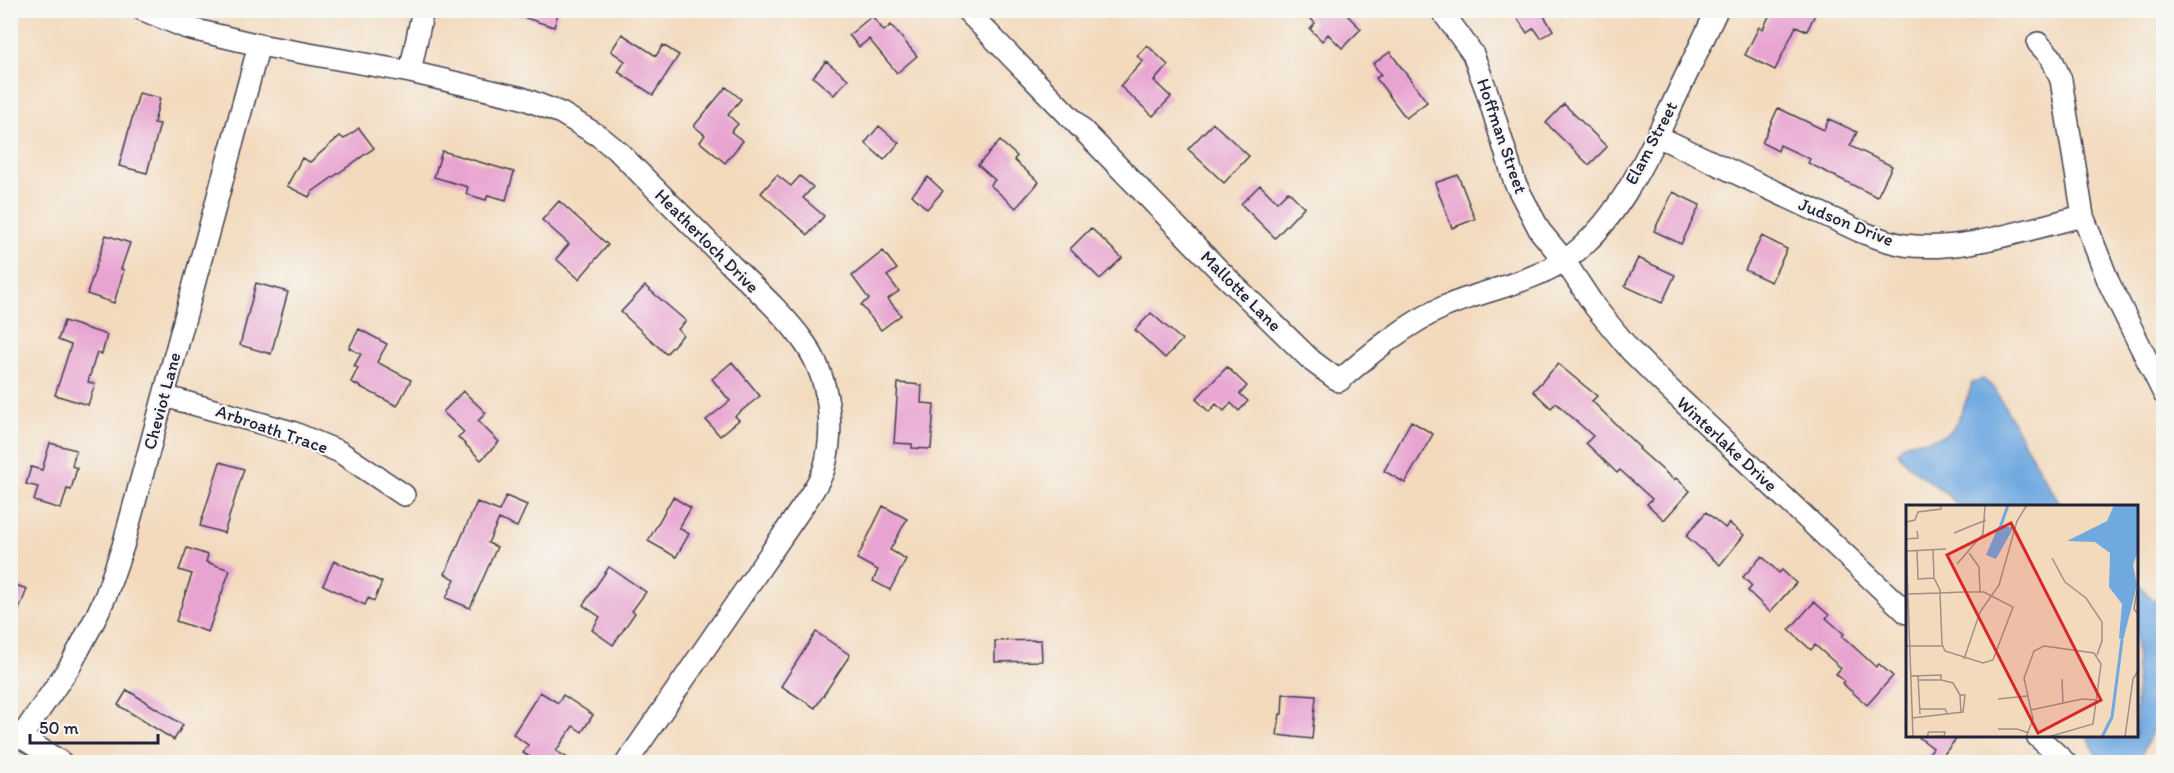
<svg xmlns="http://www.w3.org/2000/svg" width="2174" height="773" viewBox="0 0 2174 773" font-family="Itim,sans-serif">
<style>
.water{fill:#70a9e0;stroke:#49668e;stroke-width:1.5}
.building{fill:#e8a4d0}
.lines{fill:none;stroke-linecap:round;stroke-linejoin:round}
.minor-casing{stroke:#413e4e;stroke-width:24}
.minor{stroke:#fff;stroke-width:21}
.labels{text-anchor:middle;stroke-width:4.5;stroke-linejoin:round;paint-order:stroke}
.street-label{font-size:18px;fill:#22223b;stroke:#f6f6f2}
.inset-river{fill:none;stroke:#70a9e0;stroke-width:3}
.inset-road{fill:none;stroke:#9f9089;stroke-width:1.5}
.view{fill:#d62828;fill-opacity:0.15;stroke:#d62828;stroke-width:3}
.inset-edge{fill:none;stroke:#22223b;stroke-width:3}
</style>
<rect width="100%" height="100%" fill="#f6f6f2"/>
<filter id="ink" filterUnits="userSpaceOnUse"><feTurbulence type="fractalNoise" baseFrequency=".0167" numOctaves="2"/><feDisplacementMap in="SourceGraphic" scale="12" xChannelSelector="R" yChannelSelector="G"/><feConvolveMatrix kernelMatrix="1 2 1 2 8 2 1 2 1" color-interpolation-filters="sRGB"/></filter>
<filter id="wash" filterUnits="userSpaceOnUse"><feTurbulence type="fractalNoise" baseFrequency=".008" numOctaves="4" result="noise"/><feDisplacementMap in="SourceGraphic" scale="24" xChannelSelector="R" yChannelSelector="G"/><feGaussianBlur stdDeviation="1.35" result="paint"/><feColorMatrix in="noise" values="0 0 0 0 0 0 0 0 0 0 0 0 0 0 0 0 0 1.4 0 .05"/><feComposite in="paint" operator="in"/></filter>
<g filter="url(#wash)">
<rect width="100%" height="100%" fill="#f3dabd"/>
<!-- water -->
<path class="water" d="M1983,379L1995,389L2041,473L2062,506H1958C1942,484 1913,476 1898,452L1905,443C1919,441 1939,441 1950,431C1958,425 1969,394 1972,383Z
M2137,584L2163,609V708L2138,762H2101L2087,736H2136Z"/>
<g id="blocks">
<!-- building -->
<path class="building" d="M513,10H559L554,27L513,14Z
M1302,10H1342L1361,29L1342,48L1328,34L1322,41L1310,29L1315,23Z
M1512,10H1540L1553,30L1541,38L1534,28L1527,33Z
M1772,10H1817L1807,31L1796,26L1775,70L1745,55L1759,27L1763,29Z
M872,16L884,31L891,25L917,56L897,73L869,39L859,47L849,35Z
M622,34L656,56L663,45L679,55L653,95L618,72L625,61L611,51Z
M1147,45L1168,65L1154,81L1171,97L1153,116L1120,86L1143,61L1137,56Z
M1390,52L1427,102L1406,118L1376,78L1381,75L1373,64Z
M826,61L848,79L834,95L813,77Z
M726,87L741,99L728,115L738,124L731,132L743,141L725,163L700,142L705,135L694,126Z
M139,93L160,98L154,123L160,124L147,173L119,166Z
M1564,104L1607,147L1589,165L1546,123Z
M1778,108L1824,130L1829,119L1857,132L1850,146L1892,166L1877,197L1808,163L1810,159L1780,145L1778,151L1762,143Z
M1213,123L1249,156L1224,183L1188,149Z
M879,126L899,143L884,160L865,143Z
M359,128L374,148L312,192L309,197L287,186L302,158L310,162L340,136L344,139Z
M1000,141L1017,156L1014,160L1039,182L1016,208L990,185L995,180L978,165Z
M442,151L514,172L506,200L488,195L486,200L466,194L468,187L434,177Z
M777,175L791,186L800,176L813,187L803,198L824,216L808,235L761,193Z
M1458,175L1475,219L1452,228L1435,183Z
M928,177L943,191L927,209L912,195Z
M1260,185L1277,202L1288,191L1304,207L1275,238L1241,204Z
M1673,192L1700,205L1681,244L1654,231Z
M559,201L608,245L579,279L556,259L569,244L542,220Z
M1091,228L1122,258L1100,279L1070,249Z
M106,235L130,243L121,269L124,270L114,303L87,294Z
M1762,236L1787,249L1771,282L1745,270Z
M883,251L897,269L887,276L899,291L888,299L901,315L881,330L861,305L869,299L852,276Z
M1638,258L1675,275L1662,303L1625,286Z
M256,283L288,292L271,354L240,345Z
M645,286L686,321L678,329L683,335L666,354L621,312Z
M1151,313L1182,340L1165,358L1135,330Z
M64,321L107,335L102,354L97,352L88,382L95,384L88,405L55,395L71,345L58,340Z
M359,329L387,344L377,362L411,380L397,406L351,382L358,368L354,366L361,354L349,348Z
M732,362L760,396L735,416L739,420L720,436L706,420L730,401L712,379Z
M1558,364L1597,396L1592,401L1640,448L1639,449L1674,480L1676,478L1690,491L1664,520L1647,504L1652,499L1620,470L1617,473L1586,443L1593,436L1556,403L1551,408L1533,391Z
M1227,367L1247,386L1240,394L1248,401L1239,411L1231,403L1224,411L1216,404L1209,412L1196,399Z
M898,383L922,385L921,403L934,404L931,449L912,448V444L894,443Z
M463,391L486,413L478,421L499,442L481,460L458,437L464,432L443,412Z
M1411,421L1433,434L1405,483L1384,471Z
M50,443L76,450L72,466L77,468L71,490L67,489L61,509L34,501L38,487L26,484L31,467L42,470Z
M220,462L244,469L224,533L200,526Z
M506,496L527,505L517,527L499,519L488,543L497,547L470,608L446,598L455,579L445,574L477,502L499,511Z
M673,497L691,508L679,528L689,534L676,557L648,541Z
M883,506L907,519L890,550L906,559L890,590L873,581L878,570L857,559Z
M1706,512L1725,528L1729,523L1744,535L1720,565L1686,536Z
M187,548L208,555L206,562L230,570L208,632L176,621L192,574L179,570Z
M1762,556L1779,573L1782,570L1796,583L1770,612L1748,591L1752,586L1743,577Z
M334,561L382,582L374,601L368,598L365,605L323,585Z
M609,567L646,592L632,611L635,613L613,645L592,630L600,617L583,605Z
M10,583L27,589L12,628H10Z
M1814,602L1829,615L1826,618L1844,634L1842,636L1876,667L1879,664L1893,676L1867,705L1842,683L1844,681L1836,674L1841,668L1815,645L1811,650L1789,630Z
M816,632L850,655L815,708L781,686Z
M1041,640L1042,661L995,662V641Z
M127,690L183,725L174,740L118,705Z
M540,692L558,703L563,695L593,715L582,732L573,726L556,751L574,762H538L523,753L528,745L513,734Z
M1283,694L1316,696L1312,739L1277,735L1280,714H1282Z
M1916,735H1959L1938,762L1927,756L1933,748Z"/>
</g>
</g>
<g filter="url(#ink)">
<use href="#blocks" fill-opacity="0" stroke="#413e4e" stroke-width="1.5"/>
<g class="lines">
<!-- minor casing -->
<g class="minor-casing">
<path id="minor" d="M143,10L187,28L259,45L410,72L522,98L561,113L599,136L620,153C657,191 695,228 732,266C756,289 785,315 804,342C829,377 836,428 824,469C818,486 806,501 796,516L627,762
M966,10L1220,271L1312,361L1339,381C1371,353 1407,323 1446,306C1485,290 1530,283 1565,260C1616,225 1646,159 1672,105C1687,73 1702,42 1717,10
M1441,10L1473,54L1487,92L1515,183L1540,231L1564,260L1595,307L1631,351L1664,384L1907,613
M2038,43L2051,57L2061,80L2083,216L2109,283L2164,394
M410,72L423,10
M1657,136L1859,231C1874,237 1888,242 1904,245C1961,253 2027,229 2083,216
M164,396L292,432L340,452L404,495
M11,731L61,762
M2037,736L2065,762
M21,737L70,666L95,619L106,595L123,546L259,45"/>
</g>
<!-- minor -->
<use href="#minor" class="minor"/>
</g>
</g>
<g class="labels">
<!-- street labels -->
<g class="street-label">
<text transform="translate(1502 136) rotate(71)" y="6">Hoffman Street</text>
<text transform="translate(1651 143) rotate(-62)" y="6">Elam Street</text>
<text transform="translate(1846 222) rotate(22)" y="6">Judson Drive</text>
<text transform="translate(707 241) rotate(45)" y="6">Heatherloch Drive</text>
<text transform="translate(1241 291) rotate(45)" y="6">Mallotte Lane</text>
<text transform="translate(162 401) rotate(-75)" y="6">Cheviot Lane</text>
<text transform="translate(272 429) rotate(19)" y="6">Arbroath Trace</text>
<text transform="translate(1727 444) rotate(43)" y="6">Winterlake Drive</text>
</g>
</g>
<!-- overview -->
<g transform="translate(1906 505)">
<rect width="232" height="232" fill="#f3dabd"/>
<path d="M208,0H232V46L227,60L231,80L217,136L213,133L216,99L203,82L204,48L189,37L161,36L201,16ZM92,22H108L90,54L80,50Z" fill="#70a9e0"/>
<path class="inset-river" d="M94,23L102,0M196,232L206,212L216,135"/>
<path class="inset-road" d="M0,17L9,15L12,7L35,4V0M48,28L80,15M0,34L12,33L11,26M0,36L7,232M11,45L12,74L28,73L27,44M1,46L40,44M63,48L73,62L74,87M146,53L159,77L180,93L196,117V136L191,150M51,59L77,29L79,0M231,85L228,104L233,110M2,89L34,88L58,87H78L107,102L87,155L77,158L39,146L36,139L35,114L34,88V85L28,73M0,141H36M58,154L74,107L93,80L111,16L121,0M5,171L35,170V175L47,178L54,190H59L57,207L6,213M12,171L14,209M156,174L157,198M13,175H35M54,190L55,208M92,194L121,191M14,204H39L41,208M125,205L176,194L191,195M92,224H111L123,228M22,232L38,231L39,227H23L22,228V232M120,232L127,214L118,173L128,146L138,141L188,148L195,159L187,219L142,232M219,232L227,174L233,164"/>
<path class="view" d="M105,18L195,195L132,228L41,50Z"/>
<rect width="232" height="232" class="inset-edge"/>
</g>
<!-- margin -->
<rect width="2174" height="773" fill="none" stroke="#f6f6f2" stroke-width="36"/>
<!-- scale -->
<path d="M30 734v9h128v-9" fill="none" stroke="#22223b" stroke-width="3"/>
<text x="39" y="734" font-size="18" fill="#22223b" stroke="#f6f6f2" stroke-width="4.5" paint-order="stroke">50 m</text>
</svg>
